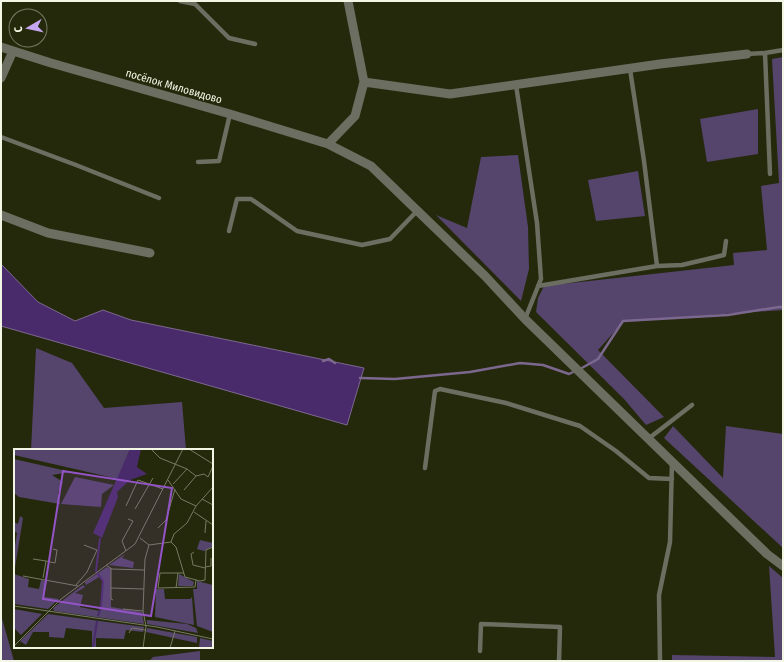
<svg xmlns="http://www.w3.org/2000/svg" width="784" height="662" viewBox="0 0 784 662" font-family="'Fira Sans Condensed',sans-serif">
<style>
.green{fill:#55446c}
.water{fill:#492b6b;stroke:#7c688f}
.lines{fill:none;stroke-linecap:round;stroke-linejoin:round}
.stream{stroke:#7c688f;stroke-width:2.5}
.lane{stroke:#6b6e60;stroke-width:4.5}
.street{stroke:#6b6e60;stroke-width:9}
.labels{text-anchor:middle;stroke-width:3;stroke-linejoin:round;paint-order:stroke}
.street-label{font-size:11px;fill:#f2f6e4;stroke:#24290b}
.inset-river{fill:none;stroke:#492b6b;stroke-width:2}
.inset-road{fill:none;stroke:#767b62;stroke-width:1}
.view{fill:#9354c6;fill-opacity:0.15;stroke:#9354c6;stroke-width:2}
.inset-edge{fill:none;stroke:#f2f6e4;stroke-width:2}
</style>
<rect width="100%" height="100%" fill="#24290b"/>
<!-- green -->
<path class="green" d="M783,57V310L624,321L598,350L664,417L646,425L624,399L536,312L538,298L544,286L734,265L733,253L767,250L761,186L779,183L772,59Z
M758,109V154L707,162L700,119Z
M518,155L528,227L529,269L521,301L436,215L467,228L481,157Z
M638,171L645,216L596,221L588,180Z
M36,348L72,363L104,408L182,402L186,450H31Z
M673,426L723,478L726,426L783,434V548L664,438Z
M769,566L783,578V661H672V655L775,657Z
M1,615L14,661H1Z
M200,651V661H149L153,657Z"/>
<!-- water -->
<path class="water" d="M1,264L38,302L75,321L103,310L131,320L364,368L347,425L1,326Z"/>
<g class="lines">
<!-- stream -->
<path class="stream" d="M323,361L329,359L335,363
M580,369L598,359L623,321L728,315L779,307H783
M360,378L395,379L470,372L520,363L543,365L569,374L575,371"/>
<!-- lane -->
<path class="lane" d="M180,1L195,4L229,38L255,44
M765,53L783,50
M747,54L765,53L770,174
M516,85L537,223L541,279L525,319
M1,137L76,165L159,198
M198,162L219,161L230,114
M229,231L237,199H251L297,231L362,245L390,239L417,211
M657,266L682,265L724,255L726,241
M538,286L657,266L644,161L630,69
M648,439L692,405
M425,468L435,391L440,389L506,403L580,426L616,451L649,478L672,479
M480,651L481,624L560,627L559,661
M660,661L659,595L670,542L672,462"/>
<!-- street -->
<path class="street" d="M1,47L51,63L230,114L328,144L371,166L485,276L525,319L767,554L783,566
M1,78L13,51
M364,82L450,94L660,64L747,54
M328,144L355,116L364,82L348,1
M1,215L48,233L150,253"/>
</g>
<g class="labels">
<!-- street labels -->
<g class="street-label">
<text transform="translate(174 86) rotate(16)" y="4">посёлок Миловидово</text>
</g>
</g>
<!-- overview -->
<g transform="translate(14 449)">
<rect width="199" height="199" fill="#24290b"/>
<path d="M0,0H116L104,30L0,6ZM0,10L57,23L38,26L49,33L44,43L46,55L5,48L0,44ZM61,28L100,36L88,45L87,58L47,55ZM6,67L9,69L0,125L15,130L14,138L25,140L27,131L33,132L30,148L45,150L34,160L0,155V103L3,84L0,82V73L4,75ZM186,91L199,94V97L190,102L183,100ZM111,105L108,109L120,113L119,119L95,116ZM93,118L97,120V158L128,163L130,175L40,162L39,159L69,136L71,138L61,144L69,146L66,158L86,162L89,132L85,128L72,136L71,133ZM165,125L180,133L179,137H164ZM183,132L199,136V183L183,177L179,140H183ZM142,140H150L151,150H176L178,148L180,176L141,168ZM0,160L28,165L7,186L0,179ZM34,165L130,178L129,183L112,181L110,190L82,189V199L78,198V182L52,179L50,189L35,188V183H19L12,196L6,192ZM133,171L173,175L182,179L184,184L133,175ZM133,179L183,188V194L132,183ZM186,189L199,192V199H185Z" fill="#55446c"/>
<path d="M116,0H127L123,18L133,25L116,31L103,43L104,48L88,89L79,84Z" fill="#492b6b"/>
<path class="inset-river" d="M84,167L87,158L89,132L82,122L86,89M79,199L83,172"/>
<path class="inset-road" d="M137,0L146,9L173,20L182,27L190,25L194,28L199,17M175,0L199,15M154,31L167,50L182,57L199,38M159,35L173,20M170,41L182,27M188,50L199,56M112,57L124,31L149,40M121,60L139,29M180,63L199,76M144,79L152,71L161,40M191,84L192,72M126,89L135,96L157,93L160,85L173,74L182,57M157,93L162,98L171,128L186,132L191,131L192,101L199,98M112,102L108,92L119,72L114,70M180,103L177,105L179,116L191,119M19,110L32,112M92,116L98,120L130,121M191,118L197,117V109M97,119V139L130,140M170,124H146L144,139L181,138L182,131M9,127L64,137M29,129L32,112L41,114L43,101L39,100M62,136L73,123L83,101L70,96M97,139V150L99,151M162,139L164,124M0,157L143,178L199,190M109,160L129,162L131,110L135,96M115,184L118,179L131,181M0,197L47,150L121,95L169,0M129,199L132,177L129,162M156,199L161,182"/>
<path class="view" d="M49,22L158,39L137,167L29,150Z"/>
<rect width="199" height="199" class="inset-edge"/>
</g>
<!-- border -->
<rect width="784" height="662" fill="none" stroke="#f2f6e4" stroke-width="4"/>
<!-- north arrow -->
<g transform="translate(28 28) rotate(261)"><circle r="19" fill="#24290b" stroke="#767b62"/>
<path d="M0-3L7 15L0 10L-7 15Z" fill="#c5a6f0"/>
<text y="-6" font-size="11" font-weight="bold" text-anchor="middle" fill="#f2f6e4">С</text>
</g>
</svg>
